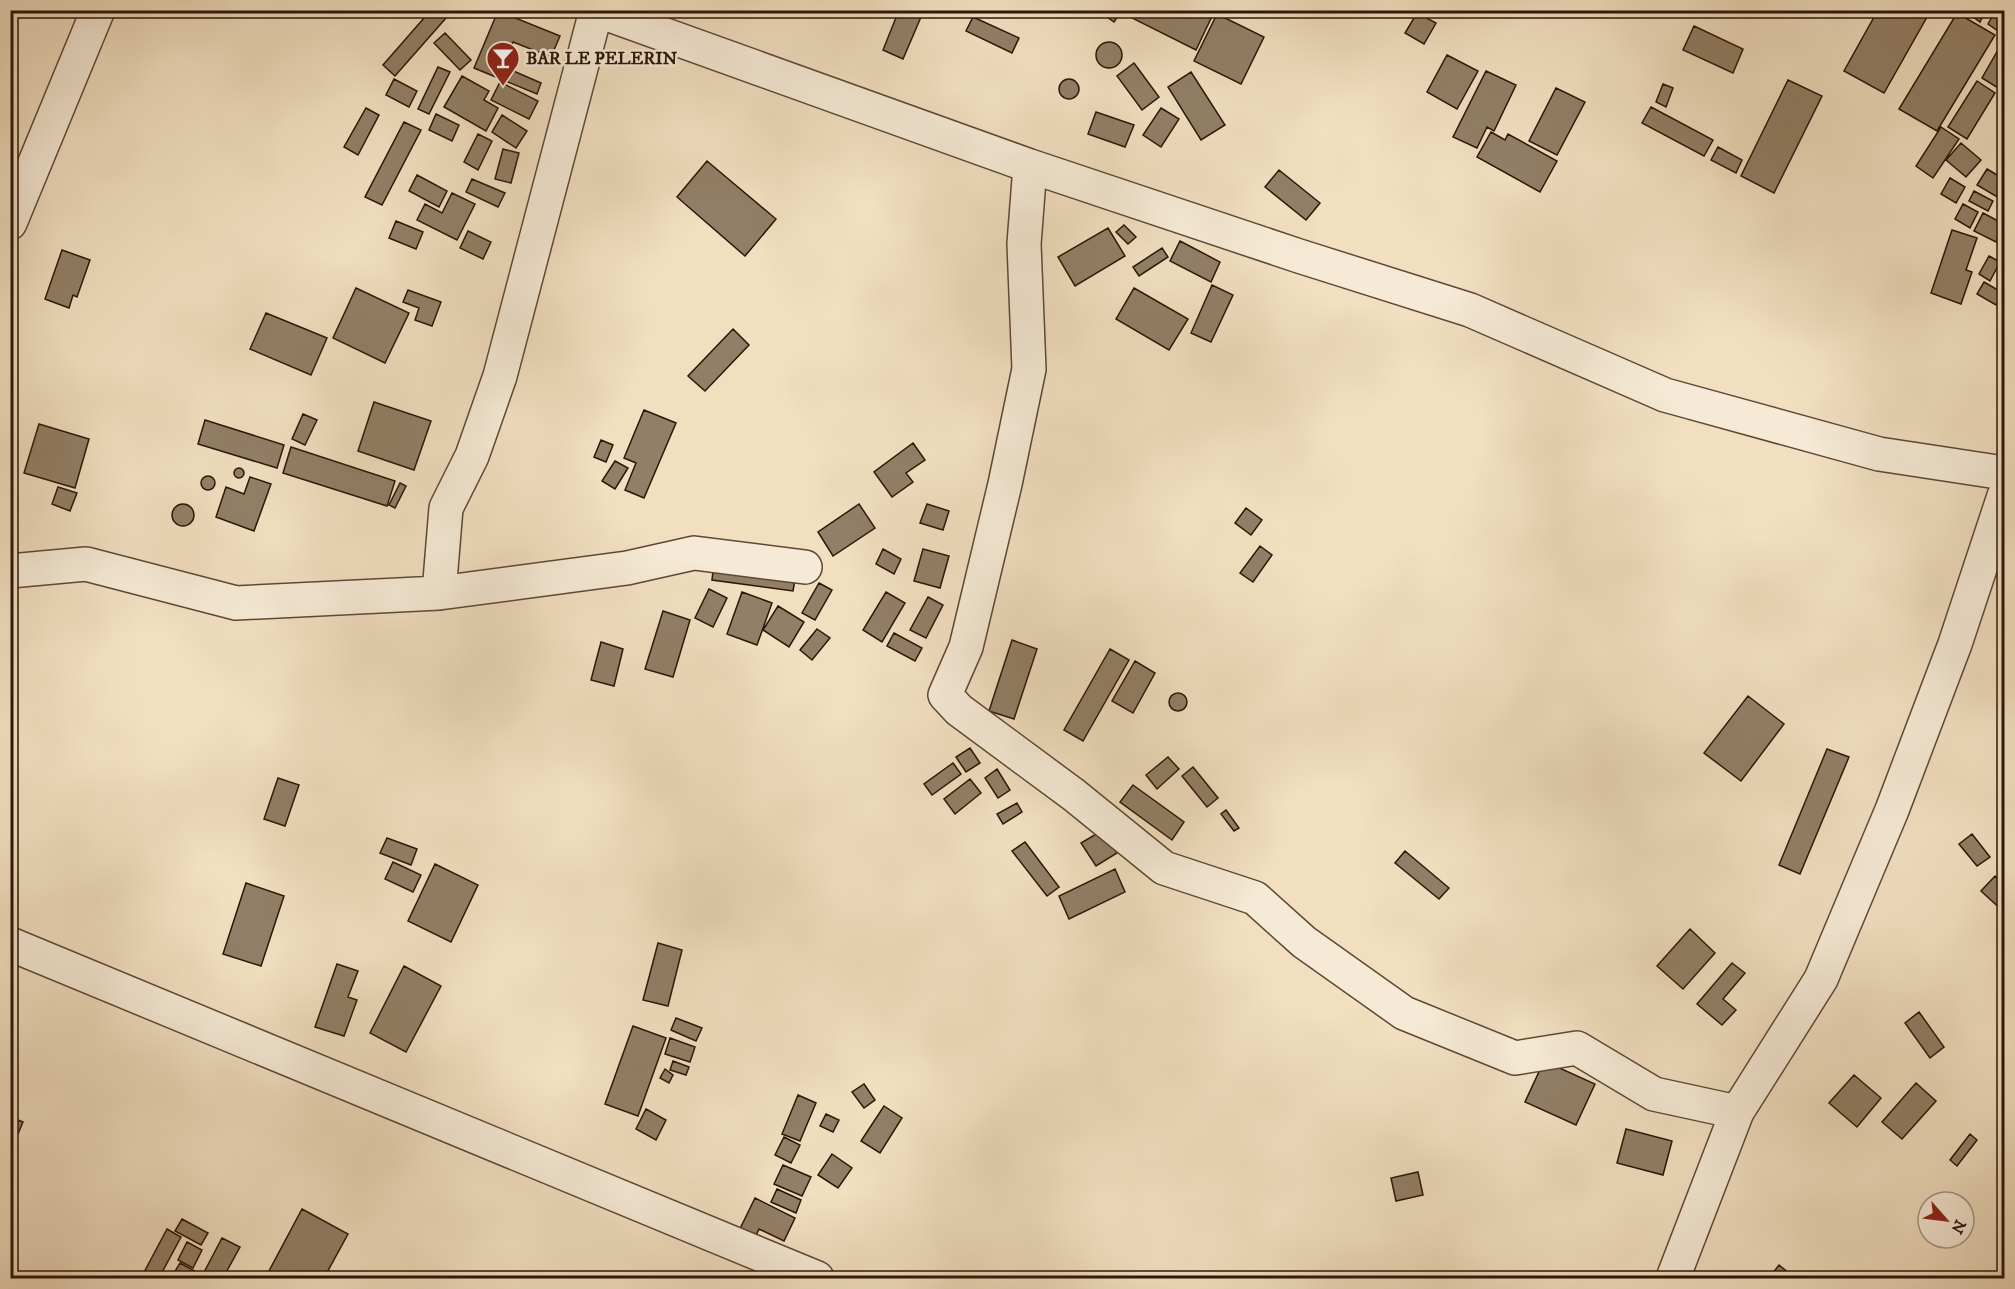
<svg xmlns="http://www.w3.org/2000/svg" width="2015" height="1289" viewBox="0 0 2015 1289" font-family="'IM FELL DW Pica',serif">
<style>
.building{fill:#927f67;stroke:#2c1607;stroke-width:1.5}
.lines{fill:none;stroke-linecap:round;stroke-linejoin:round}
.minor-casing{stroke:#5d4835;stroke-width:36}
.minor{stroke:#f6ead6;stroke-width:33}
.labels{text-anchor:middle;stroke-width:5;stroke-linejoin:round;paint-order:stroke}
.poi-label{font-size:18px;font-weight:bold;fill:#2c1607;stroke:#f6ead6;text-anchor:start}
</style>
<rect width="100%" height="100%" fill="#f1dfc0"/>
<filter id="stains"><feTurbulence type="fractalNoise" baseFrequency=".00333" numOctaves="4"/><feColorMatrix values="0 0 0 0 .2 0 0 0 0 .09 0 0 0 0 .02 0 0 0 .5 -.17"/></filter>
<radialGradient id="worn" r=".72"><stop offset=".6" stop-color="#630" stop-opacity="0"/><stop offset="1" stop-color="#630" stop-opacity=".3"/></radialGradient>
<!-- building -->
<path class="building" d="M431,10H437L446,18L395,76L383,65Z
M899,10H924L903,59L883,50Z
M1097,10H1122L1114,22Z
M1135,10H1215L1196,50L1132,18Z
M1878,10H1931L1884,93L1844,71Z
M1964,10H1986L1980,22Z
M1996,10H2004V35L1988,24Z
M498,11L560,36L551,57L513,42L502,66L541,83L537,94L474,68Z
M1417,13L1436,23L1424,44L1405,33Z
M1957,13L1995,35L1937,131L1899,109Z
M1217,14L1264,37L1241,84L1194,61Z
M973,17L1019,38L1012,53L966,31Z
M1694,26L1743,49L1733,73L1683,50Z
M445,33L471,60L460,70L434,43Z
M1096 55a13 13 0 1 1 26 0a13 13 0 1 1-26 0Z
M2002,43L2004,44V78L1998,88L1982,78Z
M1447,55L1478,71L1457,109L1427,92Z
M1134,63L1159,97L1142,110L1117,76Z
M438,67L450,72L429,114L418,109Z
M1486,71L1516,85L1494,131L1487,127L1477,148L1453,137Z
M1191,72L1225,125L1201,140L1168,87Z
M462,76L489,91L484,100L498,108L486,131L444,107Z
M1059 89a10 10 0 1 1 20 0a10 10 0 1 1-20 0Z
M394,79L417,91L409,107L386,95Z
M1788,80L1822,96L1774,193L1741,176Z
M1977,81L1995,93L1967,139L1948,127Z
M500,82L538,101L529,119L491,100Z
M1663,84L1673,88L1666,107L1656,102Z
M1556,88L1585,102L1557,155L1529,141Z
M1651,107L1713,140L1704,156L1642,123Z
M366,108L379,115L358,155L344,147Z
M1161,108L1179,119L1161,147L1143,135Z
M1096,112L1134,125L1125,147L1088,134Z
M436,114L459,125L452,141L429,130Z
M502,115L527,131L516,148L492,132Z
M404,122L421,130L382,205L365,197Z
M1941,127L1959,139L1933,178L1916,166Z
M1491,132L1505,140L1508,134L1557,161L1540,192L1477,157Z
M478,134L492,141L478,170L464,162Z
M1961,143L1981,160L1966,177L1946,160Z
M1718,147L1742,160L1736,173L1711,160Z
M503,149L519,153L511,183L495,179Z
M707,161L776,219L745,256L677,197Z
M1987,169L2004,179V201L1977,185Z
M1279,170L1320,203L1306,220L1265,187Z
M417,175L447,191L439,207L409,191Z
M1950,178L1965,187L1956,203L1941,194Z
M472,179L505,193L498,207L466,192Z
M1974,191L1993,201L1988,211L1969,201Z
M452,193L475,204L457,240L417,220L425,204L442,213Z
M1963,204L1978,212L1970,228L1955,219Z
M1983,213L2004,224L1996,242L1974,231Z
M396,221L423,232L416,249L389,238Z
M1124,225L1136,237L1128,244L1116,232Z
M1108,228L1125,256L1075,286L1058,257Z
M1952,230L1977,238L1966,270L1972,272L1961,304L1931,293Z
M468,231L491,242L483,259L460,248Z
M1180,241L1220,262L1211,282L1170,261Z
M1162,248L1168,257L1139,276L1133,267Z
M62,250L90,260L77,297L73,295L69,308L45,299Z
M1989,256L2000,262L1990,281L1979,274Z
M2004,277V290L2001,289L1999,283L2001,278Z
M1984,282L2003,293L1996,305L1977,294Z
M1212,285L1233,295L1211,342L1191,333Z
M356,288L409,313L385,363L333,338Z
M1134,288L1188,319L1169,350L1116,319Z
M408,290L441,302L432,326L415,320L419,308L403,302Z
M266,313L327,338L311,375L250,349Z
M733,329L749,345L705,391L688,376Z
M374,402L431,421L414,470L358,451Z
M644,410L676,423L644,498L625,490L636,463L624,458Z
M303,414L317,420L305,445L292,439Z
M205,420L284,445L277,468L198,444Z
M39,424L89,439L75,488L24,473Z
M601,440L613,445L606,462L594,457Z
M913,443L925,460L906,473L913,482L892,497L874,472Z
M291,447L395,481L387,506L283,473Z
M615,461L628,468L615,489L602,481Z
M234 473a5 5 0 1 1 10 0a5 5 0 1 1-10 0Z
M201 483a7 7 0 1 1 14 0a7 7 0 1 1-14 0Z
M250,477L271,484L254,531L216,517L226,487L244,494Z
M400,483L406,486L395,508L389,505Z
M58,487L77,493L70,511L52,504Z
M859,504L875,528L833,556L818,532Z
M927,504L949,511L943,530L920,523Z
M172 515a11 11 0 1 1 22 0a11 11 0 1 1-22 0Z
M1246,508L1262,520L1251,535L1235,523Z
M1260,546L1272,555L1253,582L1240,573Z
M883,549L901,559L894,574L876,564Z
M923,549L949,556L940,588L914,581Z
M714,562L796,574L793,591L712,580Z
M819,583L832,590L815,620L802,613Z
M709,589L727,598L713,627L695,618Z
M742,592L772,603L757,645L727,634Z
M886,592L905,603L882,642L863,630Z
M928,597L943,605L926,638L910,630Z
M778,606L804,622L789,647L763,630Z
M663,611L690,620L673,677L645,669Z
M817,629L830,638L812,660L800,650Z
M894,633L922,648L915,661L887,646Z
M1012,640L1037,649L1014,719L989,711Z
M601,642L623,649L614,686L591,680Z
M1110,649L1129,660L1083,741L1064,730Z
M1135,661L1155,673L1133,713L1112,701Z
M1169 702a9 9 0 1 1 18 0a9 9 0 1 1-18 0Z
M1748,696L1784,724L1741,781L1704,753Z
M970,748L980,763L966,772L956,757Z
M1827,749L1849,757L1800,874L1779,865Z
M1168,757L1179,769L1157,789L1146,775Z
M953,763L961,774L932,795L924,784Z
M1193,767L1218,798L1207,807L1182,776Z
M997,769L1010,790L998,798L985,778Z
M278,778L299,785L285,826L264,819Z
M970,779L981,793L955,814L944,799Z
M1133,785L1184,822L1172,840L1120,802Z
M1017,803L1022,812L1003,824L997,814Z
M1226,810L1239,828L1234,831L1221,814Z
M1103,830L1117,853L1096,866L1081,843Z
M1972,834L1990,857L1977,866L1959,844Z
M387,838L417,849L411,865L380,853Z
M1025,842L1059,887L1047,896L1012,851Z
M1405,851L1449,888L1439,899L1395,863Z
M393,862L421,875L413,892L385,879Z
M435,864L478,885L451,942L408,921Z
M1115,869L1125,892L1069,919L1059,896Z
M1995,876L2004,885L2003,911L1981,891Z
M246,883L284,896L261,966L223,954Z
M1690,929L1715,953L1683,989L1657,966Z
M658,943L682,950L668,1006L643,1000Z
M1732,963L1745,973L1723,999L1736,1010L1722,1025L1697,1004Z
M337,964L358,971L348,997L357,1000L344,1036L315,1027Z
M404,966L441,986L406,1052L370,1033Z
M1919,1012L1944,1047L1930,1058L1905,1023Z
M676,1018L702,1028L696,1041L671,1030Z
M633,1026L666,1038L638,1116L605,1104Z
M670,1038L695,1047L690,1062L665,1054Z
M673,1061L689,1067L686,1075L670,1070Z
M1544,1061L1595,1084L1576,1125L1525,1102Z
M665,1069L673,1075L669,1083L660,1078Z
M1854,1075L1881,1098L1857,1127L1829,1103Z
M1916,1083L1936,1101L1902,1139L1882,1122Z
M864,1084L875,1100L864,1108L852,1092Z
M798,1095L816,1103L800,1141L782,1134Z
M884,1106L902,1118L880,1153L861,1141Z
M646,1109L666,1120L656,1140L636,1129Z
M826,1114L839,1120L833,1132L820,1126Z
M10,1117L23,1122L10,1153Z
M1626,1129L1672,1141L1663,1175L1617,1163Z
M1970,1134L1977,1140L1957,1166L1950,1160Z
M784,1137L800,1145L791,1163L775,1155Z
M832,1154L852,1168L838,1188L818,1175Z
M783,1165L811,1177L802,1196L774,1184Z
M1418,1172L1423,1195L1396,1201L1391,1178Z
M777,1189L801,1200L796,1213L771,1202Z
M755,1198L795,1218L784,1241L759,1229L751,1247L735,1239Z
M302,1209L348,1234L324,1278H284L269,1271Z
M182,1219L208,1233L201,1245L175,1231Z
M167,1229L181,1237L159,1278H141Z
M222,1238L240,1247L223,1278H201Z
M187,1242L202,1250L193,1268L178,1260Z
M180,1263L200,1274L197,1278H171Z
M1779,1265L1795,1278H1769Z"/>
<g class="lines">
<!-- minor casing -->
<g class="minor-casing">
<path id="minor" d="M596,10L1030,166L1299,256L1470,310L1665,395L1879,454L2004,473
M1030,166L1024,244L1029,369L1005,484L966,647L945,695L959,710L1074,795L1164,868L1255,898L1304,942L1404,1013L1515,1058L1577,1048L1654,1094L1737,1112
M10,223L98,10
M10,571L86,564L236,603L439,593L627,568L694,553L805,567
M439,593L446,508L472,456L500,376L596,11
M10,944L817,1278
M1673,1278L1737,1112L1821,979L1892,810L1955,644L2004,496"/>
</g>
<!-- minor -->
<use href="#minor" class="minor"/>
</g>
<!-- icons -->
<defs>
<g id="bar-pin" transform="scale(1.725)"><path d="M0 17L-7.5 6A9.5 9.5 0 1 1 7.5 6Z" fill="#8f2418" stroke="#f6ead6"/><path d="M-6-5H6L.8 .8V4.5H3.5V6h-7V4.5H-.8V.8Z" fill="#fff"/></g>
</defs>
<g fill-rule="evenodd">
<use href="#bar-pin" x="503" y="58"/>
</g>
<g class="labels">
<!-- poi labels -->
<g class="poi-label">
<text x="526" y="64">BAR LE PELERIN</text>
</g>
</g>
<!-- margin -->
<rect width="2015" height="1289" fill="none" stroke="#f1dfc0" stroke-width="36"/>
<rect x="12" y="12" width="1991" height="1265" fill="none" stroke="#2c1607" stroke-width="3"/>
<rect x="18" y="18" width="1979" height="1253" fill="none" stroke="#2c1607" stroke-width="1.5"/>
<!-- north arrow -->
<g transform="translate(1946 1220) rotate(118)"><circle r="28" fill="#f6ead6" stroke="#a59583" stroke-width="1.5"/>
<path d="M0-4.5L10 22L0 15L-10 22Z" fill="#8f2418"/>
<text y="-9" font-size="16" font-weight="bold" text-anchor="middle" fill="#2c1607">N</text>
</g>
<rect width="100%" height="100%" filter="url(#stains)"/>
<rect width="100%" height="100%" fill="url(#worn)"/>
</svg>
